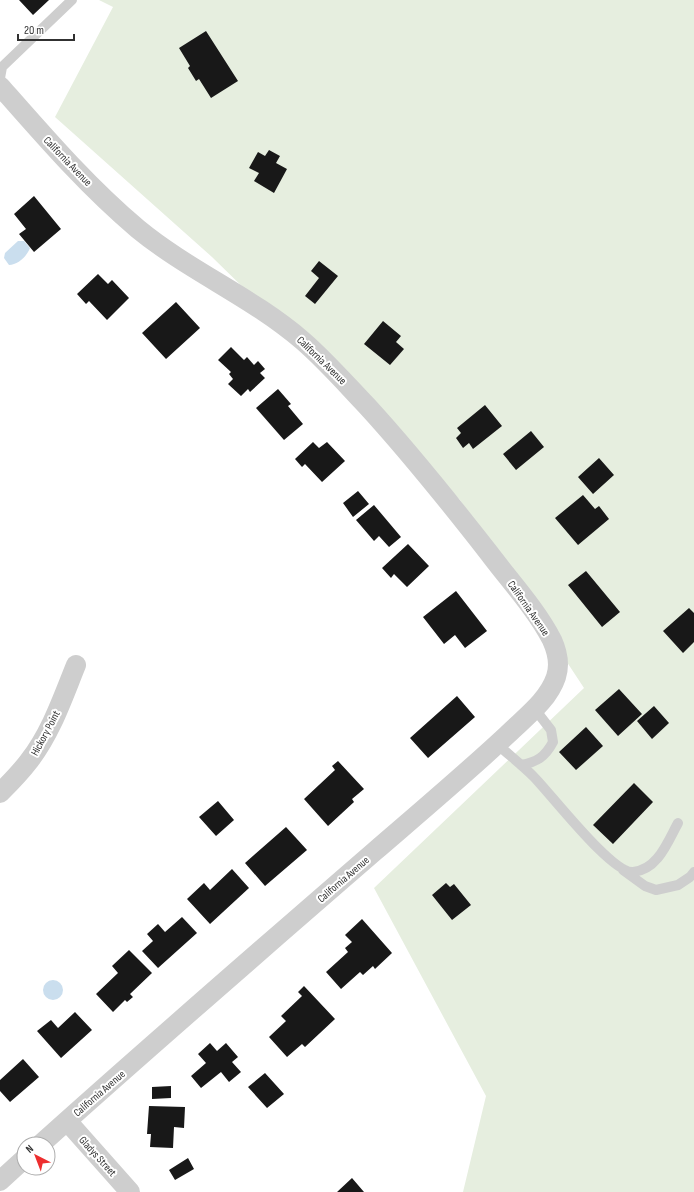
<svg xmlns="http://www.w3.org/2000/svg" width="694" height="1192" viewBox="0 0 694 1192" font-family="'Sofia Sans Condensed',sans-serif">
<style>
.green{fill:#e6eedf}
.water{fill:#cadeee}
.building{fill:#181818}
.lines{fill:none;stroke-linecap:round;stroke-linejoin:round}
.lane{stroke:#cecece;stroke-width:10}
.street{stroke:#cecece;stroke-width:20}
.labels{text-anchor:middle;stroke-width:4;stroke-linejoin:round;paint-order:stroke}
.street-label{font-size:11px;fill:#313131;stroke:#fff}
</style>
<rect width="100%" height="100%" fill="#fff"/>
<!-- green -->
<path class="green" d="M99,0H694V1192H463L486,1096L374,888L584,688L460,500L212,257L55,117L113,7Z"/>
<!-- water -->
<path class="water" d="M18,241H24L30,248C27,256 18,265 9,265L4,258L5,253Z
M43 990a10 10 0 1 1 20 0a10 10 0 1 1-20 0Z"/>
<!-- building -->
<path class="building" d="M19,0H49L33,15Z
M206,31L238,81L211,98L199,79L196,81L188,68L190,66L179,48Z
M269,150L280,156L276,163L287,169L274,193L254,181L259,173L249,168L258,152L265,156Z
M34,196L61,229L34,252L19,234L26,229L14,214Z
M319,261L338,276L315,304L305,296L319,278L311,271Z
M98,274L108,284L112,280L129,298L107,320L89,301L86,304L77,294Z
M176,302L200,328L166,359L142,333Z
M383,321L401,336L396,342L404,349L390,365L364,344Z
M231,347L244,360L247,357L254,365L258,361L265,369L260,373L265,378L250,392L248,389L241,396L228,384L233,379L229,374L231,372L218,360Z
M278,389L291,404L288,406L303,424L284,440L256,408Z
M485,405L502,426L473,449L469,443L463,448L456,438L461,433L457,428Z
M531,431L544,447L516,470L503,454Z
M313,442L319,448L327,442L345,461L322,482L305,464L302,467L295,459Z
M599,458L614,475L593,494L578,477Z
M358,491L369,504L353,517L343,503Z
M583,495L595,509L599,506L609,519L578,545L555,518Z
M374,505L401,537L389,547L379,536L374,541L356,520Z
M408,544L429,566L407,587L394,574L391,578L382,568Z
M586,571L620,612L602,627L568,585Z
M456,591L487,631L465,648L455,635L444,644L423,617Z
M689,608L694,613V642L683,653L663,631Z
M619,689L642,714L618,736L595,710Z
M457,696L475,717L428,758L410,738Z
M654,706L669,723L652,739L637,721Z
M586,727L603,746L576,770L559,752Z
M338,761L364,789L352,799L354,802L328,826L304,799L335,770L332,766Z
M634,783L653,802L613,844L593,825Z
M218,801L234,820L216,836L199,817Z
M286,827L307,850L265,886L245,863Z
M232,869L249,888L210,924L187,899L204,883L210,890Z
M446,883L450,887L454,884L471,905L452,920L432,895Z
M182,917L197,933L158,968L142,951L153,941L147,934L158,924L165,932Z
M362,919L392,953L375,969L373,966L363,975L360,972L341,989L326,972L348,952L345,948L352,942L345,935Z
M129,950L152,973L130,994L133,997L127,1002L125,1000L113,1012L96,994L118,973L112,966Z
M304,986L335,1019L305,1047L302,1044L287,1057L269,1037L286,1021L281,1016L302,996L298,992Z
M75,1012L92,1030L61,1058L37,1031L51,1020L58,1028Z
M210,1043L217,1051L226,1043L238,1057L232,1062L241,1072L229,1082L221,1072L201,1088L191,1076L206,1063L198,1054Z
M23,1059L39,1077L10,1102L0,1091V1080Z
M265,1073L284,1094L267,1108L248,1087Z
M171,1086V1098L152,1099V1087Z
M149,1106L185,1107L184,1128L174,1127L173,1148L150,1147L151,1134H147Z
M188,1158L194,1169L175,1180L169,1170Z
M352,1178L364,1192H337Z"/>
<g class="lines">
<!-- lane -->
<path class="lane" d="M0,78L2,67L72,0
M497,744C509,755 522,765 533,776C551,794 612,874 633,872C658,870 668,841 678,823
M521,765C537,762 545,757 553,742L551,730L534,708
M623,870L645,886L656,890L678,885L690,877L694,872"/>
<!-- street -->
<path class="street" d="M0,86C44,136 87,186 138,229C189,271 252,297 303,341C326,361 346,384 367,406C410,453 450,503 489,553C510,581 536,609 552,640C557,651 560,665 556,677C548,701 524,718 507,735C464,775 419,813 375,851C263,948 151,1045 41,1144
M0,793C10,783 20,773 29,761C51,733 63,697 76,665
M67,1121L130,1192
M0,1181L24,1159"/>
</g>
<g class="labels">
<!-- street labels -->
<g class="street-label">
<text transform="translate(68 161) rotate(46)" y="4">California Avenue</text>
<text transform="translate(322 360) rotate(44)" y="4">California Avenue</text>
<text transform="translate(529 608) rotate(55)" y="4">California Avenue</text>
<text transform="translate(45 733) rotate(-62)" y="4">Hickory Point</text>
<text transform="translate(343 879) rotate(-41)" y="4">California Avenue</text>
<text transform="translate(99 1093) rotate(-41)" y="4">California Avenue</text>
<text transform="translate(98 1156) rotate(48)" y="4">Gladys Street</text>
</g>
</g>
<!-- north arrow -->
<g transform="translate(36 1156) rotate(318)"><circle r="19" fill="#ffffff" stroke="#adadad"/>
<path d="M0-3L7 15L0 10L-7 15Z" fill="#ed2e2f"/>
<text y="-6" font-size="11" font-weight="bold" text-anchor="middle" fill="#313131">N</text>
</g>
<!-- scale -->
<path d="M18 34v6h56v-6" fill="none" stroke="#313131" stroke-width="2"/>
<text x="24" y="34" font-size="12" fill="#313131" stroke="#ffffff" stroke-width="3" paint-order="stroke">20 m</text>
</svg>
